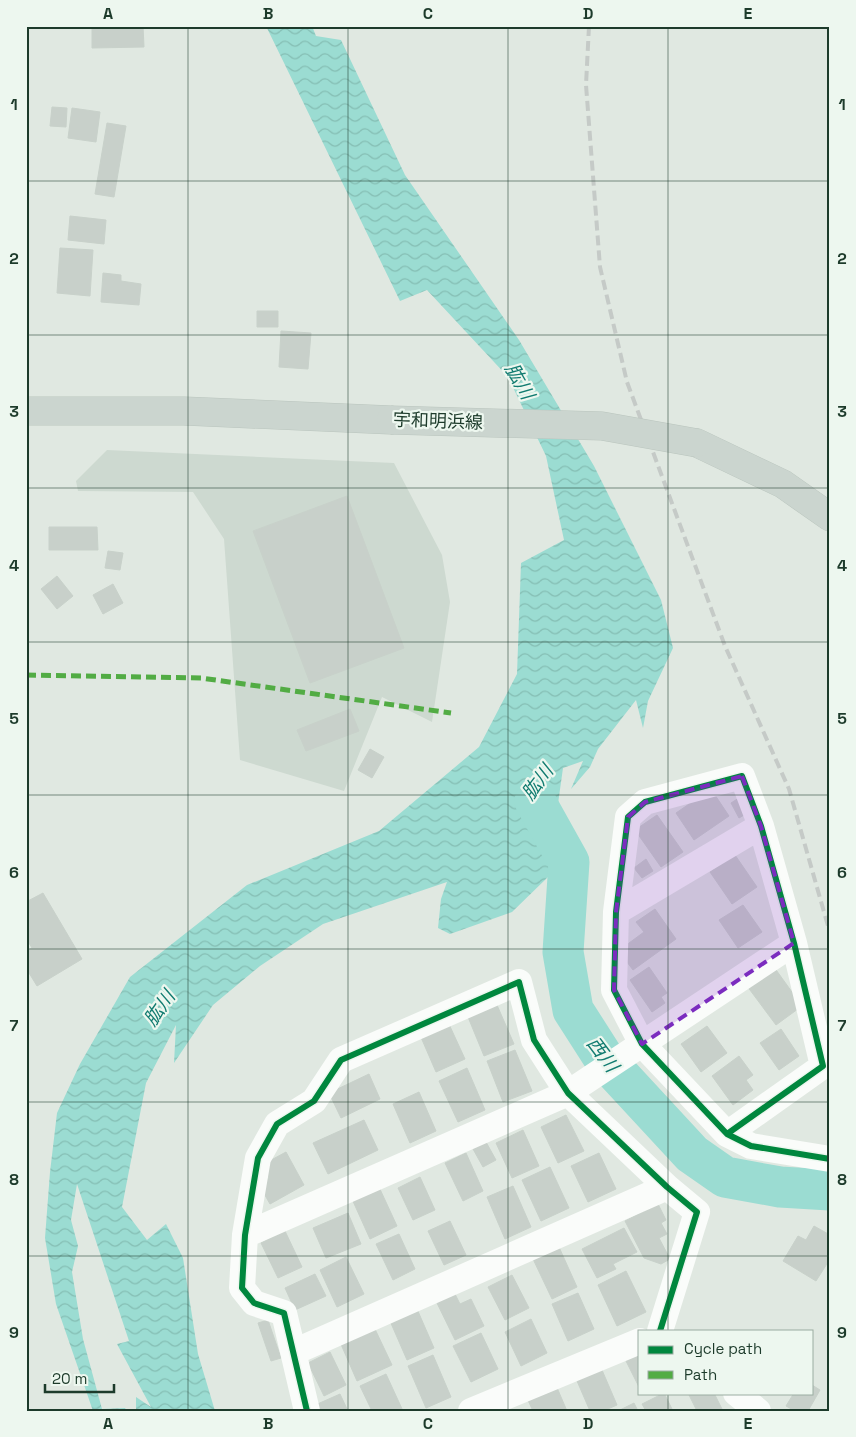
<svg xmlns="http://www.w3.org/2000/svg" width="856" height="1437" viewBox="0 0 856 1437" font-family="'Space Grotesk','Noto Sans JP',sans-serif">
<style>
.built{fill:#cdd9d0}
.water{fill:url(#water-waves)}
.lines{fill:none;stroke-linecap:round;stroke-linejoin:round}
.river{stroke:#9bdcd2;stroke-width:41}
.building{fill:#c8d0ca;stroke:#c8d1ca}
.primary-casing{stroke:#bac5be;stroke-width:29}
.street{stroke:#fafcfa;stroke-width:26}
.primary{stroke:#cbd5cf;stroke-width:28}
.rail{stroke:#c5cac7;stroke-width:4;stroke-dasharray:10 5;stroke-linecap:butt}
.primary-bridge-casing{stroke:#bac5be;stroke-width:29;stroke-linecap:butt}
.primary-bridge{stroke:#cbd5cf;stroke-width:28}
.quiet{stroke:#52ac44;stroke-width:5;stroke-dasharray:10 5;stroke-linecap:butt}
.cycleway-casing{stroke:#edf7ef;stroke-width:9}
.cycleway{stroke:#00873e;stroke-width:6}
.marked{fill:#7b2cbf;fill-opacity:0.2;stroke:#7b2cbf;stroke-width:4;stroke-dasharray:10 6;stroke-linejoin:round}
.grid{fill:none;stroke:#1d3b2b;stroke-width:1;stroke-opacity:0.55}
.labels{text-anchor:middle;stroke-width:4.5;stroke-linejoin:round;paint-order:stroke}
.street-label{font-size:18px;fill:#1d3b2b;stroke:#edf7ef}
.water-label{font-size:19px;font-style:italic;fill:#127c71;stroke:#edf7ef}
.neatline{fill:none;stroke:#1d3b2b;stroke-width:2}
.grid-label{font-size:16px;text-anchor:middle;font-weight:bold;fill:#1d3b2b}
</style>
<defs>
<pattern id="water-waves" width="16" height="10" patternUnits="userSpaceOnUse" patternTransform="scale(1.25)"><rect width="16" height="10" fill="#9bdcd2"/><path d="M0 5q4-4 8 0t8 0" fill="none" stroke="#85beb4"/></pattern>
</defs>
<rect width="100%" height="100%" fill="#e0e8e1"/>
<!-- built -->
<path class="built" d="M107,450L394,463L442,555L450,602L432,722L382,697L344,791L240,760L224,539L193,492L78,491L76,481Z"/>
<!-- water -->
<path class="water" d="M266,26H312L316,36L341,40L405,175L519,340L594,466L661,600L673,648L648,701L643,728L636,700L598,749L590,767L571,789L583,761L563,768L556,818L567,843L548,877L512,912L450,934L438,928L441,899L447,882L323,924L260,966L213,1005L174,1063L176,1025L146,1083L122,1207L147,1240L166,1224L183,1258L198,1354L215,1411H136V1397L151,1407L117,1344L129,1341L77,1184L71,1220L78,1246L72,1272L83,1339L102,1409L125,1408L127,1411H93L56,1304L45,1238L50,1172L57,1113L80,1064L130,977L247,885L379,831L479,747L517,674L521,563L564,540L546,456L508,377L427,290L400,301Z"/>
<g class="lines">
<!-- river -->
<path class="river" d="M535,801L569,862L563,952L573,1010L605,1060L692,1154L725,1177L780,1187L830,1190"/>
</g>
<!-- building -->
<path class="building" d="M92,26H143L144,47L92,48Z
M52,107L67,108L66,127L50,126Z
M72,108L100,112L96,142L68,138Z
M107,123L126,126L114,197L95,194Z
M70,216L106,220L104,244L68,240Z
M60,248L93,250L90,296L57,293Z
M103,273L121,275V281L141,284L139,305L101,302Z
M257,311H278V327H257Z
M281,331L311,333L308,369L279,367Z
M347,496L404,648L310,683L253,531Z
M49,527H97L98,550H49Z
M108,551L123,553L120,570L105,568Z
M57,576L73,596L57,609L41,589Z
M113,584L123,603L103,614L93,595Z
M350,709L359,731L306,751L297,730Z
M370,749L384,757L372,778L358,770Z
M711,789L729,816L694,840L676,813Z
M742,796L751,811L739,818L731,803Z
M657,815L683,852L661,867L635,830Z
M735,855L757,887L732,904L710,872Z
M646,859L653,871L642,878L634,868Z
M43,893L82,959L37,986L26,968V951L32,948L26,938V929L30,927L26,922V902Z
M743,905L762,932L738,948L719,920Z
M655,909L676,939L633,970L624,958L625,946L644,932L636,922Z
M649,967L667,993L661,997L665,1003L652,1012L630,980Z
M774,967L802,1006L776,1025L747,986Z
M497,1005L514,1044L484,1056L468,1017Z
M448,1022L465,1059L436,1072L420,1035Z
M707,1026L727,1053L701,1072L681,1044Z
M781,1029L799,1056L779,1070L760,1043Z
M515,1050L532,1091L503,1102L487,1061Z
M739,1056L753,1075L746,1080L753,1090L733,1105L712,1076Z
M467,1068L485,1110L458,1122L439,1081Z
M369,1074L380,1099L341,1118L329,1093Z
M419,1092L436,1131L410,1143L393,1104Z
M566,1115L584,1151L558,1163L541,1127Z
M364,1120L378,1150L328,1174L313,1143Z
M523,1130L539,1166L512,1178L496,1143Z
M486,1142L496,1160L483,1167L473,1149Z
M286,1152L304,1185L270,1204L258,1183L269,1178L262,1165Z
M466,1153L483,1191L463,1201L445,1163Z
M599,1153L616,1189L588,1202L571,1166Z
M550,1167L569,1208L541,1221L522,1180Z
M420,1177L435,1210L413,1220L398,1188Z
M513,1186L531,1227L505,1239L487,1197Z
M379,1187L397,1226L370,1239L352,1199Z
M658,1204L666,1220L661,1223L667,1234L659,1238L670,1259L661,1264L644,1258L625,1221Z
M348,1213L361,1244L326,1258L313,1228Z
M450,1221L466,1255L444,1265L428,1231Z
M814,1226L830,1235V1259L816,1281L783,1261L798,1236L806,1240Z
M624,1228L637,1252L613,1264L616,1269L597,1278L582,1249Z
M285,1231L302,1267L278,1278L261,1243Z
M399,1234L415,1269L393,1280L376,1244Z
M559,1247L577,1287L552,1299L533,1259Z
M346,1257L364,1294L337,1307L320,1270Z
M626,1271L646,1312L617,1326L598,1285Z
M315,1274L326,1296L295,1310L285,1288Z
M512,1275L529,1308L505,1320L488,1287Z
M454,1292L460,1304L471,1299L484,1326L455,1340L436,1301Z
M578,1293L594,1329L568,1341L552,1304Z
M417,1309L434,1348L407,1360L390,1321Z
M531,1319L547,1353L521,1366L505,1332Z
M268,1320L281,1358L271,1361L258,1323Z
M374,1327L392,1365L357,1381L340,1342Z
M481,1333L498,1369L471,1382L453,1346Z
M640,1346V1389L623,1355Z
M330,1352L346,1385L324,1396L308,1363Z
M433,1355L451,1397L426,1408L408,1366Z
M599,1363L617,1405L603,1411H590L574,1374Z
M386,1374L403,1411H372L360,1386Z
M555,1383L567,1411H533L526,1396Z
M812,1385L820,1390L808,1411H795L786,1406L794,1393H812Z
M664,1393L673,1411H646L642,1404Z
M688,1393H714L723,1411H697Z
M340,1394L348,1411H315L313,1406Z
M634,1403L638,1411H618Z"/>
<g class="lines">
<!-- primary casing -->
<g class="primary-casing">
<path id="primary" d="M26,411H184L391,420
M697,443L783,484L830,517"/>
</g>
<!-- street -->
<path class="street" d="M616,912L761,826
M727,1134L823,1066L794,943L761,826L742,776L645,802L628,817L616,912L614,990L642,1044L727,1134L751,1146L830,1159
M245,1235L568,1093L794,943
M294,1352L667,1187
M736,1393L758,1411
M307,1411L284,1313L254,1303L242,1288L245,1235L258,1158L277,1124L314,1101L341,1060L519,982L534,1040L568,1093L667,1187L697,1212L660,1331
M471,1411L640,1341"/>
<!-- primary -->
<use href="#primary" class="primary"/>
<!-- rail -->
<path class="rail" d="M589,26L586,85L600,267L627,382L725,646L789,789L830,933"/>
<!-- primary-bridge casing -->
<g class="primary-bridge-casing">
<path id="primary-bridge" d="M391,420L602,426L697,443"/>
</g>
<!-- primary-bridge -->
<use href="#primary-bridge" class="primary-bridge"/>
<!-- quiet -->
<path class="quiet" d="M26,675L201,678L451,713"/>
<!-- cycleway casing -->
<g class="cycleway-casing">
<path id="cycleway" d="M727,1134L823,1066L794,943L761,826L742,776L645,802L628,817L616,912L614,990L642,1044L727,1134L751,1146L830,1159
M307,1411L284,1313L254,1303L242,1288L245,1235L258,1158L277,1124L314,1101L341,1060L519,982L534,1040L568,1093L667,1187L697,1212L660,1331"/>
</g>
<!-- cycleway -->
<use href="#cycleway" class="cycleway"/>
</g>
<!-- marked area -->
<path class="marked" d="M742,776L761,826L794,943L642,1044L614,990L616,912L628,817L645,802Z"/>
<!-- grid -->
<path class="grid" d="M188,26V1411M348,26V1411M508,26V1411M668,26V1331M26,181H830M26,335H830M26,488H830M26,642H830M26,795H830M26,949H830M26,1102H830M26,1256H830M668,1393V1411"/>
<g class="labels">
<!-- street labels -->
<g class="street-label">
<text transform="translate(438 421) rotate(2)" y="6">宇和明浜線</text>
</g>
<!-- water labels -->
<g class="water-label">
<text transform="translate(520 381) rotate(60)" y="7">肱川</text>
<text transform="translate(537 782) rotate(-53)" y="7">肱川</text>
<text transform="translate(159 1008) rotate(-55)" y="7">肱川</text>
<text transform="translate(603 1054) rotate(53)" y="7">西川</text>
</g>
</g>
<!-- border -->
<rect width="856" height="1437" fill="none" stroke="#edf7ef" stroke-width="55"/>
<!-- legend -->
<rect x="638" y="1330" width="175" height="65" fill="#edf7ef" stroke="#9aaca1"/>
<rect x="648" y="1346" width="25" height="8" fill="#00873e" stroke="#9aaca1"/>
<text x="684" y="1354" font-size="15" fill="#1d3b2b">Cycle path</text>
<rect x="648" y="1371" width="25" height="8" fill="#52ac44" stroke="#9aaca1"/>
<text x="684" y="1380" font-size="15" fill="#1d3b2b">Path</text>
<!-- scale -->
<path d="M45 1384v8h69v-8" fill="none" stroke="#1d3b2b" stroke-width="2.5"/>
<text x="52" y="1384" font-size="15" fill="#1d3b2b" stroke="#edf7ef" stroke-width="4" paint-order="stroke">20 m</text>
<rect x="28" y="28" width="800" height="1382" class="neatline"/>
<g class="grid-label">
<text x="108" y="19">A</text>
<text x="268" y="19">B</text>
<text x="428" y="19">C</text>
<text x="588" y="19">D</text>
<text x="748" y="19">E</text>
<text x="14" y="110">1</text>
<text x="842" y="110">1</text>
<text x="14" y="264">2</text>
<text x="842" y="264">2</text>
<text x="14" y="417">3</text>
<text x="842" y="417">3</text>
<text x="14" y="571">4</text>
<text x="842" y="571">4</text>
<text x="14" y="724">5</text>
<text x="842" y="724">5</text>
<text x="14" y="878">6</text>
<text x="842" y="878">6</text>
<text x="14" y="1031">7</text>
<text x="842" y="1031">7</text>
<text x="14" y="1185">8</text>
<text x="842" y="1185">8</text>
<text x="14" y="1338">9</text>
<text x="842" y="1338">9</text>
<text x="108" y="1429">A</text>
<text x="268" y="1429">B</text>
<text x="428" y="1429">C</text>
<text x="588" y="1429">D</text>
<text x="748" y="1429">E</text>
</g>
</svg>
